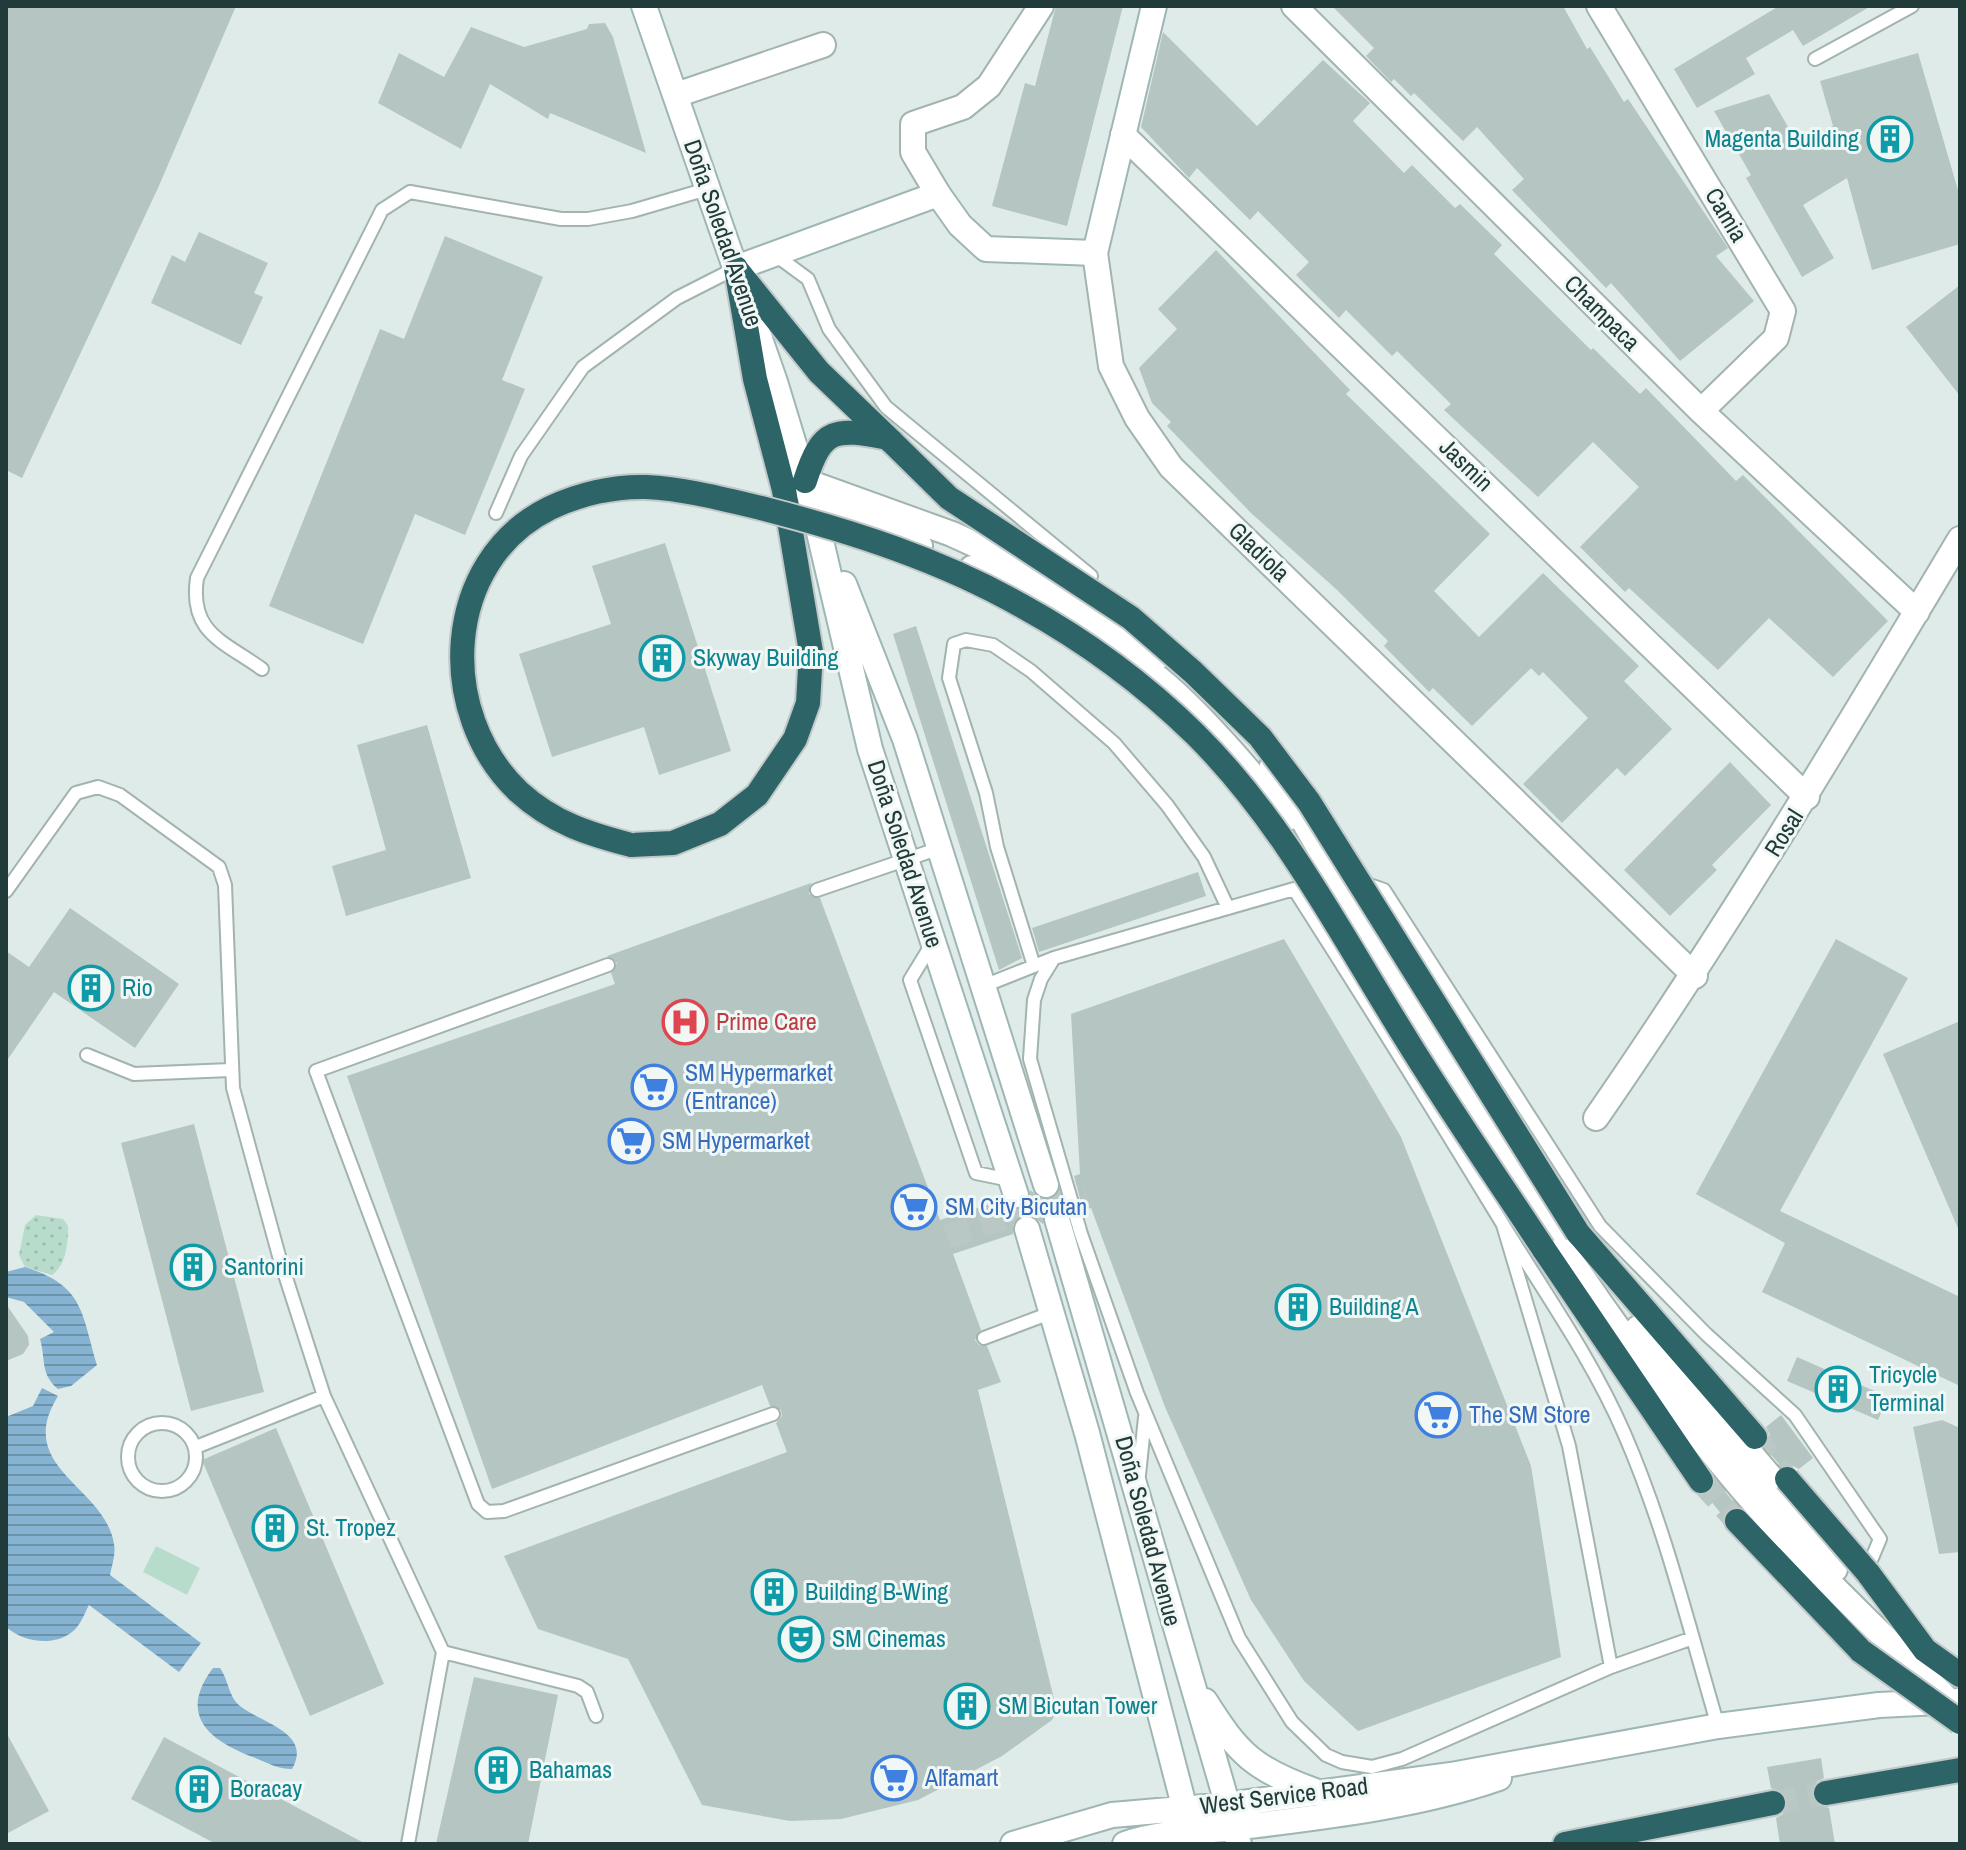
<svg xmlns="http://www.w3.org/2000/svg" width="1966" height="1850" viewBox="0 0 1966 1850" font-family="'Archivo Narrow',sans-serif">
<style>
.park{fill:url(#park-dots)}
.pitch{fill:#b8dccb}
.water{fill:url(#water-rules)}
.building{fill:#b5c5c2}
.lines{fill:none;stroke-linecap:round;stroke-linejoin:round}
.street-tunnel{stroke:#b9c8c5;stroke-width:24;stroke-dasharray:24 12;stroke-linecap:butt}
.secondary-tunnel{stroke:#b9c8c5;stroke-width:24;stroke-dasharray:24 12;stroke-linecap:butt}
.highway-tunnel{stroke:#b9c8c5;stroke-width:24;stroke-dasharray:24 12;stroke-linecap:butt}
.lane-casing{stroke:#a2b3b0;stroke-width:16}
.street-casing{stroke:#a2b3b0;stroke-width:28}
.secondary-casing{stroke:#9eb6b4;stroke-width:28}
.highway-casing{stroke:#c1c8c8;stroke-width:28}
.lane{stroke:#fff;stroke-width:12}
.street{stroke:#fff;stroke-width:24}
.secondary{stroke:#fff;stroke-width:24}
.highway{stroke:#2c6467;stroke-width:24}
.highway-bridge-casing{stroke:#c1c8c8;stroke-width:28;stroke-linecap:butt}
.highway-bridge{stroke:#2c6467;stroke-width:24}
.labels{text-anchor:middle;stroke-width:6;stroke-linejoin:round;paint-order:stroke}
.culture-label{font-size:24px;fill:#0d838f;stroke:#f0f7f5;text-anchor:start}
.street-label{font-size:24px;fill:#203b3a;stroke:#f0f7f5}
.health-label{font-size:24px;fill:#be3a42;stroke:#f0f7f5;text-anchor:start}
.shop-label{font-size:24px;fill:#366cbe;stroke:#f0f7f5;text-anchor:start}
</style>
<defs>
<pattern id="park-dots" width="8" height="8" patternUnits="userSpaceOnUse" patternTransform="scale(2)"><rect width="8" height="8" fill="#b8dccb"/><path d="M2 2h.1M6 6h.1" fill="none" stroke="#9ebeaf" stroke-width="1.8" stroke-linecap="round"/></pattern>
<pattern id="water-rules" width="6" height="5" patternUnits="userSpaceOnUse" patternTransform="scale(2)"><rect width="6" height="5" fill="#86b3d1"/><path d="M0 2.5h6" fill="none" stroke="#6d93ab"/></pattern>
</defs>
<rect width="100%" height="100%" fill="#dfebe8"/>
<!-- park -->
<path class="park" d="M36,1215L63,1219L68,1226C68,1242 67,1264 52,1275L25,1267L19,1255L25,1225Z"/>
<!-- pitch -->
<path class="pitch" d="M156,1546L200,1568L187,1595L143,1572Z"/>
<!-- water -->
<path class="water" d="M25,1267C84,1286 81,1311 97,1365L71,1386L58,1389C40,1374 46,1360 40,1339L54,1332L24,1302L6,1297V1272Z
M42,1388L58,1396C13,1468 105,1486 114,1544C116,1554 112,1565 110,1575L201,1643L179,1672L89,1605C84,1614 81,1625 72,1632C53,1647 23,1642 6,1627V1417L33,1406Z
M213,1668H220C229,1681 228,1696 240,1706C261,1723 313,1733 292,1769C276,1769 265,1761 250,1756C206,1739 179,1713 213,1668Z"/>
<!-- building -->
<path class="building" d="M6,6H236L158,188L22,478L6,470Z
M1056,6H1123L1067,226L992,206L1025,83L1035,86Z
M1332,6H1563L1587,49L1590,47L1624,102L1628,99L1718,233L1728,248L1716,256L1754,301L1680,361L1611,283L1606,288L1512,190L1524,179L1477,127L1463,141L1414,93L1411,96L1394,79L1391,82L1366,56L1374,48Z
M1779,6H1871L1803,46L1793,30L1746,58L1755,74L1697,108L1674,69Z
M605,23L613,37L646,153L550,113L548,119L490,84L461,149L378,103L399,53L444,77L471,27L524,47L587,29L589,24Z
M1163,32L1257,126L1323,60L1370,103L1353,121L1404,173L1412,165L1455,208L1460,204L1502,245L1494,254L1591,350L1593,348L1640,394L1646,388L1736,481L1743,475L1888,621L1833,677L1769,618L1718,670L1629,588L1625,592L1580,547L1639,487L1593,442L1538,497L1444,410L1451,404L1397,351L1392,356L1346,310L1339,318L1296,275L1309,262L1258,211L1250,220L1197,168L1189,178L1141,127Z
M1918,53L1960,197V244L1872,270L1847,178L1803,205L1834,258L1802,277L1746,178L1751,175L1714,111L1769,94L1799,146L1833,126L1820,81Z
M199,232L268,263L254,293L263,297L241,345L151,303L172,255L185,262Z
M445,236L543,277L502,380L525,389L465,535L415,514L363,644L269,606L380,329L404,339Z
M1216,250L1350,390L1346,394L1490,534L1434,591L1479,637L1543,573L1639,666L1624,681L1672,729L1625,776L1617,768L1562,823L1523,784L1588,718L1543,672L1539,676L1531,668L1472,726L1433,688L1429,692L1384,646L1388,641L1336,589L1251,513L1167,426L1171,422L1152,403L1139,368L1177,329L1158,309Z
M1960,285V396L1906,327Z
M665,543L731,751L659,775L644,727L552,757L519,654L611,624L592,566Z
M916,626L1022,958L999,970L893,634Z
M427,725L471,878L346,916L332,866L386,850L357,745Z
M1730,762L1771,805L1712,865L1717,870L1670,916L1624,870Z
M1198,872L1206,896L1039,952L1032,928Z
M811,883L809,894L820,898L940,1220L1002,1200L1007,1207L1020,1209L1028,1204L1030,1190L1044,1200L1051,1199L1059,1191L1063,1206L1047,1208L1043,1224L1031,1215H1022L1013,1225V1234L953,1254L981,1330L975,1340L979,1345L987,1346L1001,1382L978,1390L1057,1711L1052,1720L1002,1756L918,1800L841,1819L790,1821L702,1805L628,1659L538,1629L504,1556L787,1452L776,1423L782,1416L781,1410L770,1406L762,1385L492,1489L347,1076L615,984L611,973L617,963L607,956Z
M70,908L179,984L135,1048L54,992L6,1062V951L29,967Z
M1284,939L1401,1137L1531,1466L1561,1657L1358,1731L1304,1681L1251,1600L1165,1407L1091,1208L1083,1210L1074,1176L1080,1174L1071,1014Z
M1836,939L1908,978L1780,1211L1960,1297V1386L1762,1292L1785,1243L1696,1194Z
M1960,1021V1233L1883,1054Z
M194,1124L264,1392L191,1411L121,1143Z
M6,1304L28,1336L29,1345L23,1354L6,1361Z
M1797,1357L1888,1397L1878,1420L1787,1381Z
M1781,1415L1813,1458L1799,1469L1791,1465L1781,1466L1765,1448L1770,1435L1766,1427Z
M1942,1420L1960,1428V1552L1939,1554L1913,1427Z
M276,1428L384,1684L310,1716L202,1460Z
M1716,1481L1737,1506L1727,1510L1723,1516L1706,1495L1714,1488Z
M474,1677L558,1695L528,1844H436Z
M6,1732L49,1811L6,1834Z
M164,1737L243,1779L366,1844H216L131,1799Z
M1821,1758L1824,1778L1816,1782L1811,1795L1815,1803L1829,1808L1835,1844H1780L1776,1818L1783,1814L1788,1801L1784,1793L1771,1788L1767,1767Z"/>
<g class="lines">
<!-- street-tunnel -->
<path class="street-tunnel" d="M947,1237L1085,1191"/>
<!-- secondary-tunnel -->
<path class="secondary-tunnel" d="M1046,1185L1057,1219
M1016,1195L1027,1229"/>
<!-- highway-tunnel -->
<path class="highway-tunnel" d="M1755,1437L1787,1479
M1701,1481L1737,1521
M1773,1803L1826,1793"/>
<!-- lane casing -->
<g class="lane-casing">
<path id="lane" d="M1815,59L1912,6
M774,254L808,279L829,329L886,407L1091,576
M496,513L521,456L583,367L677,298L736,268
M262,669C223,641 189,633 197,578L382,210L410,192L561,219H588L632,211L707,189
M1361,882L1384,890L1600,1226L1706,1334L1795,1415L1880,1539L1872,1558H1858
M817,890L940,848
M6,891L76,793L98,787L120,795L219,867L225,885L233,1088L279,1256L324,1396L443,1652L408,1844
M932,944L910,980L976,1173L1010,1180
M1054,958L1041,979L1034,1000L1030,1059L1081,1234L1137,1393L1239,1638L1292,1722L1326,1755L1342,1762L1372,1767L1402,1759L1611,1667L1569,1446L1503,1225
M608,965L316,1071L478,1504L487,1512L504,1511L773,1414
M1034,966L997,847L986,793L949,678L954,644L966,640L993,645L1031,671L1114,743L1167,805L1204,857L1228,908
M981,987L1054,958L1294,889C1365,1000 1434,1111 1502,1223C1544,1292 1592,1359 1624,1433C1665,1527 1689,1628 1718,1726
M87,1055L134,1074L230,1070
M984,1338L1053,1312
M128 1457a34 34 0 1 1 68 0a34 34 0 1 1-68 0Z
M1745,1438L1785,1485
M196,1447L324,1396
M1139,1475L1145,1417
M443,1652L578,1686L587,1692L596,1716
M1611,1667L1690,1639"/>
</g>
<!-- street casing -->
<g class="street-casing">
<path id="street" d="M1294,6L1701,411L1917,612
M1599,6L1783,311L1776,338L1701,411
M676,95L823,45
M1123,135L1807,797
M938,194L913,152V124L963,107L989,86L1041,6
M1095,253L1111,366L1137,418L1171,467L1695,976
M790,488L805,481L952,534L1041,575L1162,655
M813,507L920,546
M972,568C1033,596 1106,635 1158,678C1201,713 1252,774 1288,818
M1272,766C1410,1006 1547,1251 1723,1466C1792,1551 1872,1624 1949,1701
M1596,1118C1726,930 1843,735 1960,539
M1638,1328L1835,1569"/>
</g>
<!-- secondary casing -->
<g class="secondary-casing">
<path id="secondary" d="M644,6L775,382L813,507L870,749L1016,1195
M736,268L938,194L960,225L986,249L1095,253L1154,6
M844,584L905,739L1046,1185
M1057,1219L1239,1844
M1027,1229L1087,1433L1194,1844
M1205,1701C1239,1755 1254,1769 1315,1791
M1013,1844L1112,1815L1227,1805L1451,1775L1718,1726L1879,1705L1960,1701
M1125,1844C1160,1832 1197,1832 1234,1828C1322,1817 1416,1807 1499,1778"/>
</g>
<!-- highway casing -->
<g class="highway-casing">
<path id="highway" d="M737,270L819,372L892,442
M805,481C822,427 835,428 888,438
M631,845L673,843L720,824L757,795L795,739L808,703L811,652L784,490L755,379L736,268
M1578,1233L1755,1437
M1543,1248L1701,1481
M1737,1521L1861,1651
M1868,1573L1925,1650L1960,1675
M1826,1793L1960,1770
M1565,1844L1773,1803"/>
</g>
<!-- lane -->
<use href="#lane" class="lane"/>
<!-- street -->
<use href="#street" class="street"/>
<!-- secondary -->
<use href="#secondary" class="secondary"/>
<!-- highway -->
<use href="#highway" class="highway"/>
<!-- highway-bridge casing -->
<g class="highway-bridge-casing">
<path id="highway-bridge" d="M892,442L949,498L1131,618L1193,672L1260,737L1309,802L1578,1233
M631,845C589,834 553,823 519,792C436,714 442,561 550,508C579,494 614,486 646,487C686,489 723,499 761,508C851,531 941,560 1022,606C1084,640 1144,684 1195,734C1283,821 1340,933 1405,1037C1449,1109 1497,1178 1543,1248
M1787,1479L1868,1573
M1861,1651L1960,1722"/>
</g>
<!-- highway-bridge -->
<use href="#highway-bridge" class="highway-bridge"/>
</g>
<!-- icons -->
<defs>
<g id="building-ring" transform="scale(2.3)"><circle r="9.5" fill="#f0f7f5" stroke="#0f9aa8" stroke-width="1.5"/><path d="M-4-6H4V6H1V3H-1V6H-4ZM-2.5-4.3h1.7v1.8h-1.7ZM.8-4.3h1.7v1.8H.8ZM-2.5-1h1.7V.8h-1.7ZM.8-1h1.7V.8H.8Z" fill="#0f9aa8"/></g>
<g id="hospital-ring" transform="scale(2.3)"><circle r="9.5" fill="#f0f7f5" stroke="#e0444e" stroke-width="1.5"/><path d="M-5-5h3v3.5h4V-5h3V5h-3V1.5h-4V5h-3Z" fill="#e0444e"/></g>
<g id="supermarket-ring" transform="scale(2.3)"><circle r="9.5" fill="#f0f7f5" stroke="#3f7fe0" stroke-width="1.5"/><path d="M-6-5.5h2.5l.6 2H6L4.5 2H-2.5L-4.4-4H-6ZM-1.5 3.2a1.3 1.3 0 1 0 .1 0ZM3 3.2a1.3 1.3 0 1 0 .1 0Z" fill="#3f7fe0"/></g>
<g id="theatre-ring" transform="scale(2.3)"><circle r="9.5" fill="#f0f7f5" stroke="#0f9aa8" stroke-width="1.5"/><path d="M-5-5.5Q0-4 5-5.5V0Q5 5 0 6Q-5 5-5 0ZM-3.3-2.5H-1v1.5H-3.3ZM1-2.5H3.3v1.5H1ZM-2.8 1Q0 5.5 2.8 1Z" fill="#0f9aa8"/></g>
</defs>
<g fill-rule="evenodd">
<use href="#building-ring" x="1890" y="139"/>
<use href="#building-ring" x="662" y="658"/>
<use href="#building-ring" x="91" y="988"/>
<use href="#hospital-ring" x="685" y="1022"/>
<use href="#supermarket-ring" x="654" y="1087"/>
<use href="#supermarket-ring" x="631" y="1141"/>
<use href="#supermarket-ring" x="914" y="1207"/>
<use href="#building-ring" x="193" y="1267"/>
<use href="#building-ring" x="1298" y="1307"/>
<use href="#building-ring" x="1838" y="1389"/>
<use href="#supermarket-ring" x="1438" y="1415"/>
<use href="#building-ring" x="275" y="1528"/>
<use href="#building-ring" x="774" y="1592"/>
<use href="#theatre-ring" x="801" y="1639"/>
<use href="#building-ring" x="967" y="1706"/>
<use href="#building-ring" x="498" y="1770"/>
<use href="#supermarket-ring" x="894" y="1778"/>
<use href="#building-ring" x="199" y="1789"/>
</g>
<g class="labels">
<!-- culture labels -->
<g class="culture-label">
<text x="1859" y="147" text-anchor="end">Magenta Building</text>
<text x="693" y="666">Skyway Building</text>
<text x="122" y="996">Rio</text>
<text x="224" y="1275">Santorini</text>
<text x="1329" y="1315">Building A</text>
<text x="1869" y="1383">Tricycle<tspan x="1869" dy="28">Terminal</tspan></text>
<text x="306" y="1536">St. Tropez</text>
<text x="805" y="1600">Building B-Wing</text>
<text x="832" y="1647">SM Cinemas</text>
<text x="998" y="1714">SM Bicutan Tower</text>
<text x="529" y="1778">Bahamas</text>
<text x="230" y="1797">Boracay</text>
</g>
<!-- street labels -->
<g class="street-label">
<text transform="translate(1726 215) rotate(59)" y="8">Camia</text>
<text transform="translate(723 233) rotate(71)" y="8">Doña Soledad Avenue</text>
<text transform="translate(1602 313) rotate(45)" y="8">Champaca</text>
<text transform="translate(1466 465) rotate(44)" y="8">Jasmin</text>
<text transform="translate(1259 552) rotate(44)" y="8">Gladiola</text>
<text transform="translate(1784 833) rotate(-58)" y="8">Rosal</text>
<text transform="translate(905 854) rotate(72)" y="8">Doña Soledad Avenue</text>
<text transform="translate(1148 1531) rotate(75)" y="8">Doña Soledad Avenue</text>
<text transform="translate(1284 1796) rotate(-7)" y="8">West Service Road</text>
</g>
<!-- health labels -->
<g class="health-label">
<text x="716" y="1030">Prime Care</text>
</g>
<!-- shop labels -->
<g class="shop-label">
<text x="685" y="1081">SM Hypermarket<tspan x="685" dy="28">(Entrance)</tspan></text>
<text x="662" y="1149">SM Hypermarket</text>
<text x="945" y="1215">SM City Bicutan</text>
<text x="1469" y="1423">The SM Store</text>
<text x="925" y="1786">Alfamart</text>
</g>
</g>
<!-- border -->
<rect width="1966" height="1850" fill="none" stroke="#203b3a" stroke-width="16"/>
</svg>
